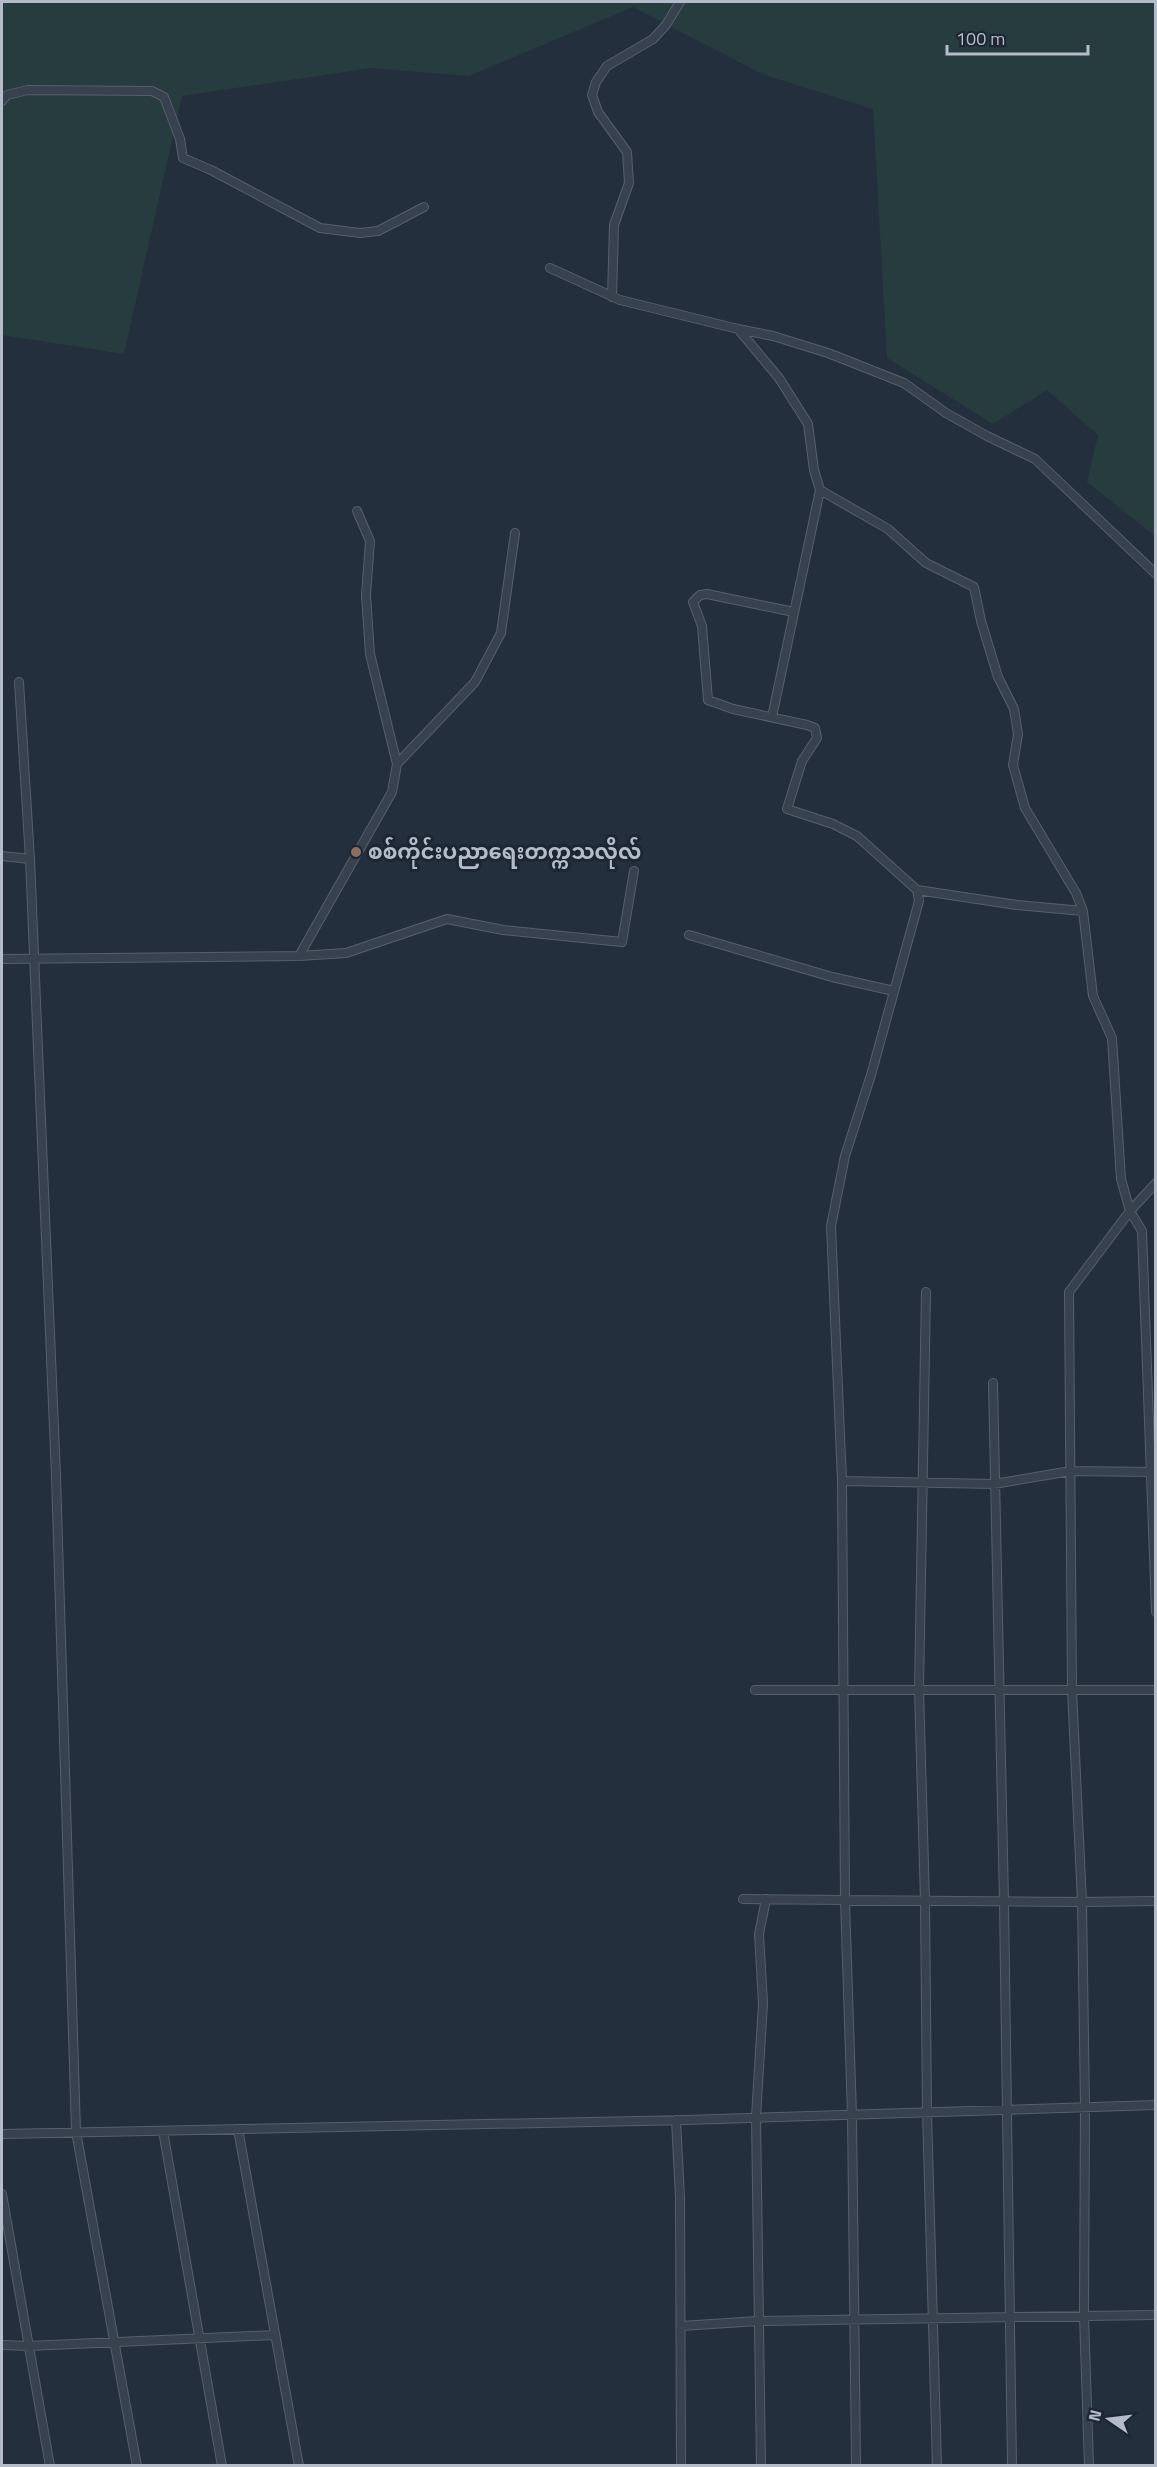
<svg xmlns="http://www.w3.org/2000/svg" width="1157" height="2467" viewBox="0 0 1157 2467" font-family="'Titillium Web','Noto Sans Myanmar',sans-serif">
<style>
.green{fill:#263c3f}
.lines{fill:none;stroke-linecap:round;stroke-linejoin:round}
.minor-casing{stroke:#565f6c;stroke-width:10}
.minor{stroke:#38414e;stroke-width:8}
.education-dot{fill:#8d6e63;stroke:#1d2633;stroke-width:2}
.labels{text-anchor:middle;stroke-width:6;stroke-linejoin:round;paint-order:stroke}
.poi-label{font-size:21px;font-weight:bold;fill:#b4bcc9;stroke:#1d2633;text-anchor:start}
</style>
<rect width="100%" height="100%" fill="#242f3e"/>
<!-- green -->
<path class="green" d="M2,2H1155V536L1087,482L1098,435L1047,390L993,424L887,358L873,109L762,74L633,7L469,76L372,68L182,96L124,354L2,335Z"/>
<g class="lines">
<!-- minor casing -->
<g class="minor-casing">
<path id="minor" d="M2,101L7,95L28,90L152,91L164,97L180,139L183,158L211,170L320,228L360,233L378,231L424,207
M550,268L620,300L738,329L779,378L808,424L814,470L820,490L888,529L926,563L974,587L981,621L998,677L1014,709L1018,734L1013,765L1025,808L1076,893L1083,911L1093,996L1112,1038L1121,1179L1130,1211L1142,1231L1156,1612
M612,297L614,225L629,183L627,152L598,112L592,95L596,82L607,66L653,39L666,25L680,2
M738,329L773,336L828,353L904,383L946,413L987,436L1035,459L1156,574
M794,612L707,594L700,595L693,602L702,626L708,700L733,709L807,725L815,728L817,738L802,761L787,809L833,824L857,836L917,890L919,901L871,1075L845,1156L831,1226L842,1481L845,1900L852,2115L856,2466
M19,682L30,859L56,1476L76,2132L137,2466
M772,717L820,490
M397,764L475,682L501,633L515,533
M2,856L30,859
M917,890L1017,905L1083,911
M689,935L832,977L894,991
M299,956L392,792L397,764L370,654L366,595L370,541L357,511
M2,959L299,956L346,953L447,919L503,930L622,942L634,871
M926,1292L919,1690L925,1901L927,2113L937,2466
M993,1383L1004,1902L1012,2466
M842,1481L994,1484L1071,1471L1154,1472
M755,1690H1156
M743,1899L1082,1902L1156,1901
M676,2120L680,2198L681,2466
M238,2129L299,2466
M163,2131L222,2466
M2,2134L687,2120L1156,2105
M2,2194L50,2466
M681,2326L758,2321L1156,2315
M2,2345L29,2346L275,2335
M761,2466L756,2117L763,2003L759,1934L766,1899
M1089,2466L1084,2316L1085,2107L1082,1902L1072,1690L1069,1292L1130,1211L1156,1183"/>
</g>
<!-- minor -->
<use href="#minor" class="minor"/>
</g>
<!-- markers -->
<circle class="education-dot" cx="356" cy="852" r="6"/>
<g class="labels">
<!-- poi labels -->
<g class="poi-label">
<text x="368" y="859">စစ်ကိုင်းပညာရေးတက္ကသလိုလ်</text>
</g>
</g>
<!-- border -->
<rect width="1157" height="2467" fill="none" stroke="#b4bcc9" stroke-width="6"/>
<!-- north arrow -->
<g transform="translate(1109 2419) rotate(284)" stroke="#1d2633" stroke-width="4.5" paint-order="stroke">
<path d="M0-4.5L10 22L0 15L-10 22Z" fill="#b4bcc9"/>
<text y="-9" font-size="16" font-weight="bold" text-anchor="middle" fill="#b4bcc9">N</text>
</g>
<!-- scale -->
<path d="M947 45v9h141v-9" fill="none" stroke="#b4bcc9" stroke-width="3"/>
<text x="956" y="45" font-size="18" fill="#b4bcc9" stroke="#1d2633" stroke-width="4.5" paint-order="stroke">100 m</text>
</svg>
